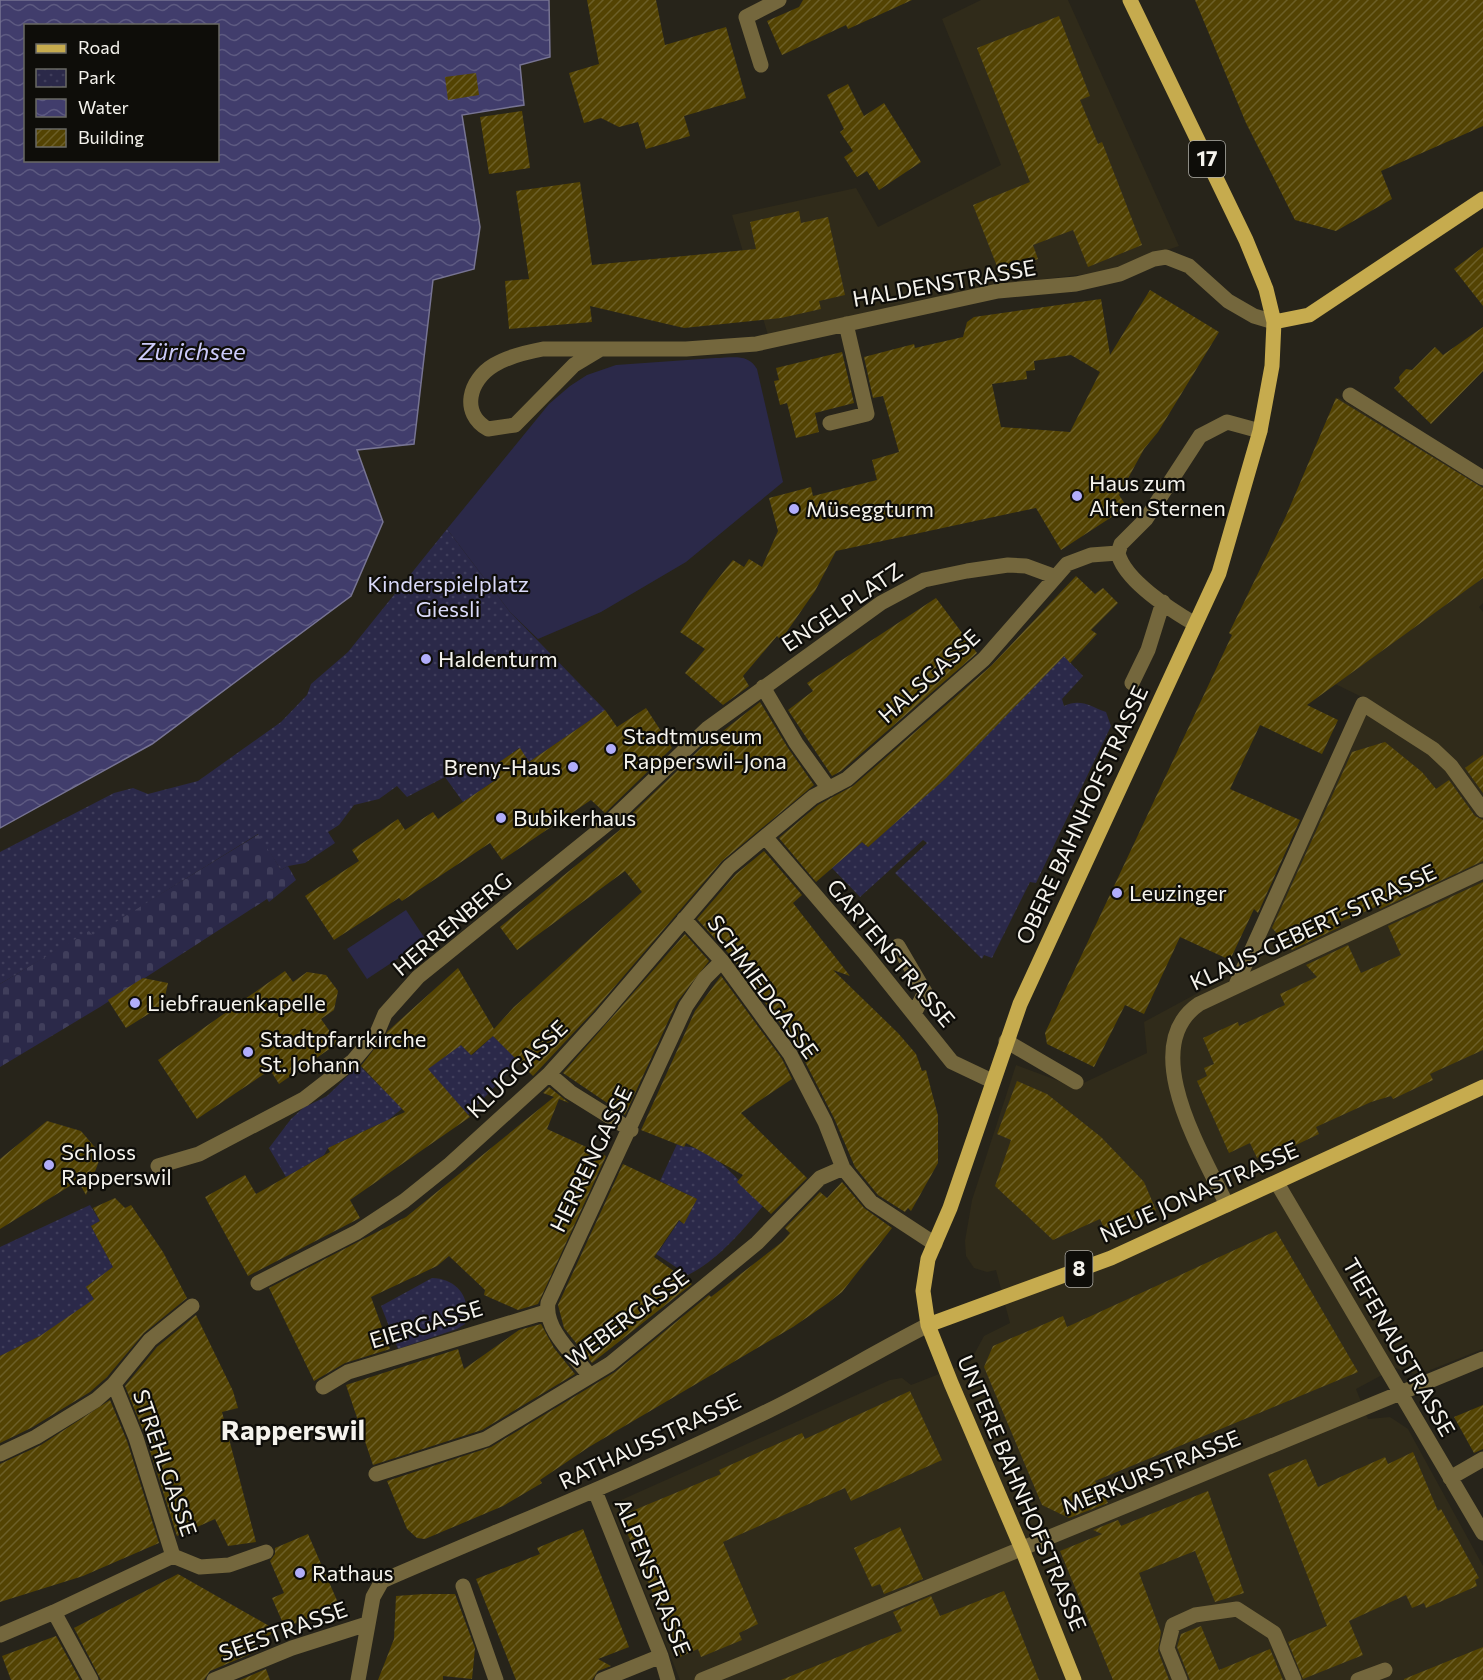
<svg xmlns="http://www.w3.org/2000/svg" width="1483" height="1680" viewBox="0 0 1483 1680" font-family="Commissioner,sans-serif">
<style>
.built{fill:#302b1a}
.cemetery{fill:url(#cemetery-stones)}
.park{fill:url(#park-dots)}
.pitch{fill:#2b2949}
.water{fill:url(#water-waves);stroke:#777493;stroke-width:1.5;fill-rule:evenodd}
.building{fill:url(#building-hatch);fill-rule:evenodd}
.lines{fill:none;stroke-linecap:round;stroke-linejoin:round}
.minor{stroke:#74673d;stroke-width:15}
.major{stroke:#c6ab4e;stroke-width:15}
.poi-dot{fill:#b1adfa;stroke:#0e0d09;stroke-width:2}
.labels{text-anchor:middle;stroke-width:4.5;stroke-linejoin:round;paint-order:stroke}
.shield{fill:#0e0d09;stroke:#b0aea9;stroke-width:1.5}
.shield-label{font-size:21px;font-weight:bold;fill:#f5f3ed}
.street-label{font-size:22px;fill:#f5f3ed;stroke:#0e0d09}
.poi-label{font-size:22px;fill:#f5f3ed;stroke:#0e0d09;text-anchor:start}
.park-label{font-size:22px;fill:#d9d9f8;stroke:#0e0d09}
.water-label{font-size:24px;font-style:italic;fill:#cccbfa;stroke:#0e0d09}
.district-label{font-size:28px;font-weight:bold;fill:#f5f3ed;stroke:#0e0d09}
</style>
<defs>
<pattern id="cemetery-stones" width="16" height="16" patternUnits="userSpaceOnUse" patternTransform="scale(1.5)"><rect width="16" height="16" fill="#2b2949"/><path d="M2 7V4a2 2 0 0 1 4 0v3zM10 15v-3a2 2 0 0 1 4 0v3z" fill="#403e5b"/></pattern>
<pattern id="park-dots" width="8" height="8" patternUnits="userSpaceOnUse" patternTransform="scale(1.5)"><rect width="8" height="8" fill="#2b2949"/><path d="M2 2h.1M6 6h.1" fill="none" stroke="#403e5b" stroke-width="1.8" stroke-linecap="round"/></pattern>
<pattern id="water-waves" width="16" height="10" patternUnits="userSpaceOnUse" patternTransform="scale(1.5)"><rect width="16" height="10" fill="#413d6c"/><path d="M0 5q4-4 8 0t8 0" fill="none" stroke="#5d5a81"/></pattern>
<pattern id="building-hatch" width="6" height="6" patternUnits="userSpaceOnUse" patternTransform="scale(1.5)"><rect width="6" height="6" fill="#534303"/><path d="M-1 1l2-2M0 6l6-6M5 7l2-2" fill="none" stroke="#6c5f28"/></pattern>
</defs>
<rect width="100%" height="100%" fill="#27241a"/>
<!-- built -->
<path class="built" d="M981,0H1068L1179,246L1103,272L1036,280L895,306L768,335L732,215L856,188L878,227L1001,165L942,19Z
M1338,397L1483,487V603L1479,607L1483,612V1349L1418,1375L1395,1368L1356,1389L1368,1419L1390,1417L1408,1429L1483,1566V1680H680L610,1505L890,1380L902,1378L911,1385L970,1362L984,1336L1010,1323L996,1270L987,1272L974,1268L966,1256L965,1241L972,1200L1016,1065L1075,1087L1147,1053L1144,1022L1233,974L1362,697L1230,633L1286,516Z"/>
<!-- cemetery -->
<path class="cemetery" d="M259,834L281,870L288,866L296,880L269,902L267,899L100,1007L0,1067V984L89,930L93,935Z"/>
<!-- park -->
<path class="park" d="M447,529L510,612L605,710L529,762L519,748L496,765L500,777L463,802L445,777L407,797L397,786L379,799L354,805L339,825L328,832L335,843L305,863L288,866L281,870L258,834L93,936L89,931L0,984V852L114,793L133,788L148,794L198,781L281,722L307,695L311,684L348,652Z
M1064,656L1083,676L1062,699L1064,706C1080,698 1090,706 1106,712L1111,726L1036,883L1030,882L992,958L984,955L982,959L895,873L927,843L923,840L860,897L832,868L862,842L868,847L937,785Z
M493,1036L519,1061L468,1115L439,1083L426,1089L381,1126L379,1124L328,1148L324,1155L286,1177L269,1148L291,1119L303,1108L327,1096L359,1065L385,1091L460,1044L472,1055Z
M677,1144C683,1147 689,1146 695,1148C724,1158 742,1186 763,1206C741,1232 718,1260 688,1275L647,1248L649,1245L659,1251L679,1221L684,1224L697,1199L660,1181Z
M90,1205L100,1221L91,1226L113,1267L86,1287L96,1302L40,1336L0,1356V1247Z
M432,1278C458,1279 472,1298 465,1324L457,1329L398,1349L381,1306Z"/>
<!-- pitch -->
<path class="pitch" d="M715,358C732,358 748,353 757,369L783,482L686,562L601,612L538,639L510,612L447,529L549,404L570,386L587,375L616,365Z
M406,910L426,940L367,979L347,949Z"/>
<!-- water -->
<path class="water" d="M0,0H549L550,57L520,65L524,105L462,115L480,227L474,269L433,280L414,444L357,450L383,522L351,596L152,744L0,828ZM26,26H218V160H26Z"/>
<!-- building -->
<path class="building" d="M587,0H656L665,45L726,27L746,98L684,116L690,136L646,149L638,122L619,127L601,118L584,123L569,73L599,64Z
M803,0H912L848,29L846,25L782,55L767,21L799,7Z
M1195,0H1483V126L1381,171L1392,199L1336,231L1295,220L1246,123Z
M1059,16L1090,96L1080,100L1098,144L1102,142L1142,245L1088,267L1073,230L1033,245L1038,259L1000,274L973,205L1030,182L977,48Z
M476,73L479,95L448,100L445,77Z
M848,84L864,116L884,103L921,162L879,190L867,171L857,177L844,157L853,151L840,132L844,129L827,95Z
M522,111L530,168L489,174L480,117Z
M580,182L592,265L756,249L750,222L799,211L801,223L828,217L845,295L819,301L821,309L781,318L684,328L590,306L592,322L509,329L505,281L529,279L516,191Z
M1483,247V306L1454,269Z
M1150,290L1219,332L1158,432L1144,449L1119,495L1127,507L1061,550L1036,508L836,551L815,591L781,640L777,636L743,676L749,686L723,705L685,673L705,649L680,632L709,590L733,560L744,567L749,559L762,567L778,531L769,498L811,487L813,496L877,480L872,460L899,452L883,396L873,398L864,357L914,344L915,348L963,337L967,322L974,317L1101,299L1110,355ZM1071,355L1100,372L1070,432L1001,427L992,384L1027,379L1026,371L1035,370L1034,361Z
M1483,327V371L1431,424L1394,388L1400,382L1399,377L1406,369L1412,370L1435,347L1443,355Z
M842,352L854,403L815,413L819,432L796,438L787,403L780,405L774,381L779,380L776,368Z
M1336,398L1483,488V578L1307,705L1338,720L1322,754L1260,725L1230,789L1300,820L1258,913L1254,909L1230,960L1180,937L1144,1014L1125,1005L1094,1067L1047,1044L1045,1033L1232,635L1229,633L1286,516Z
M1076,576L1095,594L1103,588L1118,603L1091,630L1097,634L1070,663L1064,656L946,778L868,847L862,842L816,882L779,838L818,805L853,786L991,666Z
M936,598L977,653L841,771L832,776L788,710L813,691L807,683Z
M760,702L788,748L814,785L722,861L593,1012L533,1076L493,1036L471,1055L461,1045L428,1069L470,1117L350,1200L360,1218L248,1276L205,1197L245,1175L256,1194L330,1152L328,1148L405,1112L361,1066L388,1031L458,968L494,1029L514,1007L642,892L625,871L517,950L500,927L621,829L618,827L700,749Z
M646,708L672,748L605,813L591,800L502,860L490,843L402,901L399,898L334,940L305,896L359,861L352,850L398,819L405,830L433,812L438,819L500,777L492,767L520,748L529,762L605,710L617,727Z
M1385,742L1422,772L1436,789L1449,780L1475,816L1483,820V861L1380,909L1378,906L1338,923L1340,927L1292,950L1272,928L1352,752Z
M1483,755V793L1465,768Z
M764,851L802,895L793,903L850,976L833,970L898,1033L916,1054L922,1071L926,1070L938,1116V1163L911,1211L908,1208L905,1212L878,1195L855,1167L834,1118L798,1048L730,955L697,919L736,874Z
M1483,882V1050L1430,1074L1433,1080L1393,1099L1391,1096L1371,1102L1316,1127L1319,1134L1277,1154L1275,1150L1257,1158L1250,1143L1229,1153L1197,1081L1207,1076L1204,1068L1214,1064L1203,1038L1238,1022L1239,1026L1285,1005L1280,994L1317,977L1306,965L1348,945L1361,973L1401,955L1388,926Z
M685,934L709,961L677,1002L625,1115L563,1073Z
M285,971L293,982L307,972L326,975L338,991L334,1010L321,1019L338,1043L279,1084L270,1070L197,1119L158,1060Z
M721,976L782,1059L792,1079L741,1113L807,1178L771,1214L737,1182L743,1175L686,1143L684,1147L641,1130L695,1011Z
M143,978L168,983L163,1005L126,1028L108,1000Z
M1017,1081L1047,1094L1101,1137L1144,1182L1156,1210L1106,1233L1100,1219L1053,1240L995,1186L1011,1140L997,1134Z
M549,1087L569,1103L559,1099L547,1129L606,1156L538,1304L518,1310L484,1295L485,1290L449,1256L437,1266L371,1297L390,1349L345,1363L314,1381L269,1288L406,1217L554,1097L543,1093Z
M47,1121L81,1131L99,1152V1161L86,1195L78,1181L0,1229V1159Z
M623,1164L697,1199L684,1224L679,1220L654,1257L692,1284L592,1363L564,1328L558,1305Z
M842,1182L864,1208L892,1228L842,1292L828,1303L793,1327L589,1447L540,1480L542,1483L503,1506L425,1539L417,1538L407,1529L387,1481L491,1447L615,1372L709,1295L711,1297L782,1242L790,1233L785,1228L820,1192L827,1198Z
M115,1198L125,1208L131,1205L163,1252L187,1298L144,1333L107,1377L90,1392L31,1428L0,1443V1356L40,1336L94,1299L86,1287L113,1267L91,1226L100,1221L93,1208Z
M1276,1231L1358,1372L1095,1481L1108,1503L1069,1518L1042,1505L984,1367L993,1346L1063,1316L1067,1327Z
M196,1315L233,1391L238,1408L222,1412L256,1542L228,1546L215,1519L177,1536L145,1435L125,1386L157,1347Z
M541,1324L554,1348L575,1374L482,1430L373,1465L346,1385L458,1349L464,1369L519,1330Z
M910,1391L942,1460L851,1501L845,1488L723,1542L758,1624L739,1633L742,1640L701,1657L698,1649L680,1657L620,1516L721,1474L719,1470L802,1433L805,1439Z
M110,1400L127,1441L159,1543L83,1576L0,1602V1464L41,1445Z
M1483,1405V1449L1474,1453L1454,1417Z
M1413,1452L1438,1511L1441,1509L1479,1578L1475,1580L1477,1586L1426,1608L1424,1603L1412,1608L1406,1595L1349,1621L1363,1655L1303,1679L1288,1642L1327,1626L1268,1474L1306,1459L1318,1487L1385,1457L1388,1464Z
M1208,1491L1244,1593L1215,1602L1195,1551L1139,1573L1161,1632L1158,1651L1169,1680H1113L1060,1551L1102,1534L1093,1530L1118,1520L1121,1526Z
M900,1527L923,1579L884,1594L880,1584L872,1587L854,1548Z
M583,1529L629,1647L598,1659L611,1666L598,1671L592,1680H516L476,1579L540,1554L537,1548Z
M308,1534L339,1605L285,1628L272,1598L284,1593L270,1561L275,1554V1548Z
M178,1574L278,1631L254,1642L258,1651L210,1671L204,1680H101L74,1628Z
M1004,1591L1039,1680H781L902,1631L893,1612L931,1596L940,1616Z
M424,1594H455L475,1648L472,1679L443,1676V1680H378L394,1639L396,1596Z
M1201,1626L1219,1670L1270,1649L1283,1680H1190L1177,1647L1181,1634Z
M56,1636L80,1680H11L2,1656Z
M1483,1647V1680H1404V1679Z
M266,1669L270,1680H240Z"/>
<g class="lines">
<!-- minor -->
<path class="minor" d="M761,65L746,17L779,0
M599,350L574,365L515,425L488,429C460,413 469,380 494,365C509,356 527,352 543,349H686L756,344L998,291L1076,284L1120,274L1154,259L1166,257L1189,266L1228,301L1254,316L1274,322
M1350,395L1483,478
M830,423L867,414L846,324
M1118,553L1121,544L1146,519L1200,436L1227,422L1260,431
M1118,553C1124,580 1171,610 1195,624
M1132,683L1148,650L1163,602
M763,687L796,743L829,789
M766,838L864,952L952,1062L992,1081
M684,919L722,961L790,1054L825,1122L843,1168L871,1202L935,1244
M898,946L925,992L914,1014
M1235,987L1363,704L1433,749L1451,766L1483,810
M1006,1041L1076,1082
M549,1074L570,1092L631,1130
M158,1166L199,1154L304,1099L353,1061L377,1033L385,1014L418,977L607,824L708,728L881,603L924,580L967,571L1008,565L1026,566L1056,577
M1277,1183L1483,1533
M1227,1205C1203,1154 1136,1047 1199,1004L1483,871
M258,1283L357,1232L404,1201L450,1164L549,1074L600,1018L729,867L813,797L847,779L984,659L1067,564L1091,555L1118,553
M590,1376C575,1356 544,1330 548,1303L686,1006L705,978L722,961
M114,1384L136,1438L173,1556
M323,1387L348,1372L546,1312
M0,1454L36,1437L96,1400L114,1384L150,1340L192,1306
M376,1474L486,1439L610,1364L757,1243L820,1178L843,1168
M1450,1478L1483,1459
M595,1491L661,1656L668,1680
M173,1556L200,1567L229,1565L266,1552
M463,1586L496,1680
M54,1612L91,1680
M0,1635L54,1612L173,1556
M214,1680L292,1648L367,1624
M358,1680L373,1597L382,1581C511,1525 642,1473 768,1411C823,1384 875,1352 928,1325
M602,1680L661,1656
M702,1680L1483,1359
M1180,1680L1167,1648L1173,1625L1195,1615L1237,1609L1274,1633L1294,1680
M1358,1680L1385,1670"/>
<!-- major -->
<path class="major" d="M1274,322L1309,315L1483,199
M928,1325L1111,1258L1483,1087
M1074,1680L1022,1549L951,1383L928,1325L923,1291L928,1259L950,1208L1020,1004L1219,573L1260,431L1272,366L1274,322L1266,289L1246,240L1130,0"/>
</g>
<!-- markers -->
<g class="poi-dot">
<circle cx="1077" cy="496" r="6"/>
<circle cx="794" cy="509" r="6"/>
<circle cx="426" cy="659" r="6"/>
<circle cx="611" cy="749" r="6"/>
<circle cx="573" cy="767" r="6"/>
<circle cx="501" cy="818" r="6"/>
<circle cx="1117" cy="893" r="6"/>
<circle cx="135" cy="1003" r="6"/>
<circle cx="248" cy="1052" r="6"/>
<circle cx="49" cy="1165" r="6"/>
<circle cx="300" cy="1573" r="6"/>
</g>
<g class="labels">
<!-- shield labels -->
<g class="shield">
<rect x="1189" y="141" width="36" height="36" rx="4.5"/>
<rect x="1065.5" y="1251" width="27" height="36" rx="4.5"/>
</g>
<g class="shield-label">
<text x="1207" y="166">17</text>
<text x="1079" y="1276">8</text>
</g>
<!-- street labels -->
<g class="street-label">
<text transform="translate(944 283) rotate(-10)" y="8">HALDENSTRASSE</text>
<text transform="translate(842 607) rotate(-34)" y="8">ENGELPLATZ</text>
<text transform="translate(929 676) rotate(-42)" y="8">HALSGASSE</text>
<text transform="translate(1082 815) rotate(-65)" y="8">OBERE BAHNHOFSTRASSE</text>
<text transform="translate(452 924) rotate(-40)" y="8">HERRENBERG</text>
<text transform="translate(1313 927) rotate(-25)" y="8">KLAUS-GEBERT-STRASSE</text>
<text transform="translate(891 953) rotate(50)" y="8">GARTENSTRASSE</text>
<text transform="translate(763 987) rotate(54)" y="8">SCHMIEDGASSE</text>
<text transform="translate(517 1069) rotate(-44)" y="8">KLUGGASSE</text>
<text transform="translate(591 1159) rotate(-64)" y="8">HERRENGASSE</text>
<text transform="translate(1199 1192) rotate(-24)" y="8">NEUE JONASTRASSE</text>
<text transform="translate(627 1318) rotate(-37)" y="8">WEBERGASSE</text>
<text transform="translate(426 1324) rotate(-17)" y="8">EIERGASSE</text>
<text transform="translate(1399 1347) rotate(60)" y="8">TIEFENAUSTRASSE</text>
<text transform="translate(650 1441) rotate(-25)" y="8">RATHAUSSTRASSE</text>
<text transform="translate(165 1463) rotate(71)" y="8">STREHLGASSE</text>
<text transform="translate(1151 1472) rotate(-22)" y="8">MERKURSTRASSE</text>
<text transform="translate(1022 1493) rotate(67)" y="8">UNTERE BAHNHOFSTRASSE</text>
<text transform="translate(653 1577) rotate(68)" y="8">ALPENSTRASSE</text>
<text transform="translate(283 1631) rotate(-20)" y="8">SEESTRASSE</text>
</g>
<!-- poi labels -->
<g class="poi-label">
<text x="1089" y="491">Haus zum<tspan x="1089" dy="25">Alten Sternen</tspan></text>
<text x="806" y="517">Müseggturm</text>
<text x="438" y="667">Haldenturm</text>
<text x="623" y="744">Stadtmuseum<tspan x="623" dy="25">Rapperswil-Jona</tspan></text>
<text x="561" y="775" text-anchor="end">Breny-Haus</text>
<text x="513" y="826">Bubikerhaus</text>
<text x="1129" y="901">Leuzinger</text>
<text x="147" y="1011">Liebfrauenkapelle</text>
<text x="260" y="1047">Stadtpfarrkirche<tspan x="260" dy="25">St. Johann</tspan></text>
<text x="61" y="1160">Schloss<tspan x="61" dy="25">Rapperswil</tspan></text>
<text x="312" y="1581">Rathaus</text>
</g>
<!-- park labels -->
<g class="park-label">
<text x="448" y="592">Kinderspielplatz<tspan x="448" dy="25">Giessli</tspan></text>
</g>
<!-- water labels -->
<g class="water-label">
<text x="192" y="360">Zürichsee</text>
</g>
<!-- district labels -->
<g class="district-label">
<text x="293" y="1440">Rapperswil</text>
</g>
</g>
<!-- legend -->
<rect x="24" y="24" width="195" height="138" fill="#0e0d09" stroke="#6a6964" stroke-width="1.5"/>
<rect x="36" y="44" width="30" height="9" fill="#c6ab4e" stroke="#6a6964" stroke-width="1.5"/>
<text x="78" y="54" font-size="18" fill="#f5f3ed">Road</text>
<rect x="36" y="69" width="30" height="18" fill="url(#park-dots)" stroke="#6a6964" stroke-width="1.5"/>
<text x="78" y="84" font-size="18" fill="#f5f3ed">Park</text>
<rect x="36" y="99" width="30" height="18" fill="url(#water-waves)" stroke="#6a6964" stroke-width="1.5"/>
<text x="78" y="114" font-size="18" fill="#f5f3ed">Water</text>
<rect x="36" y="129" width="30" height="18" fill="url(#building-hatch)" stroke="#6a6964" stroke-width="1.5"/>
<text x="78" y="144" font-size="18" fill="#f5f3ed">Building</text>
</svg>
